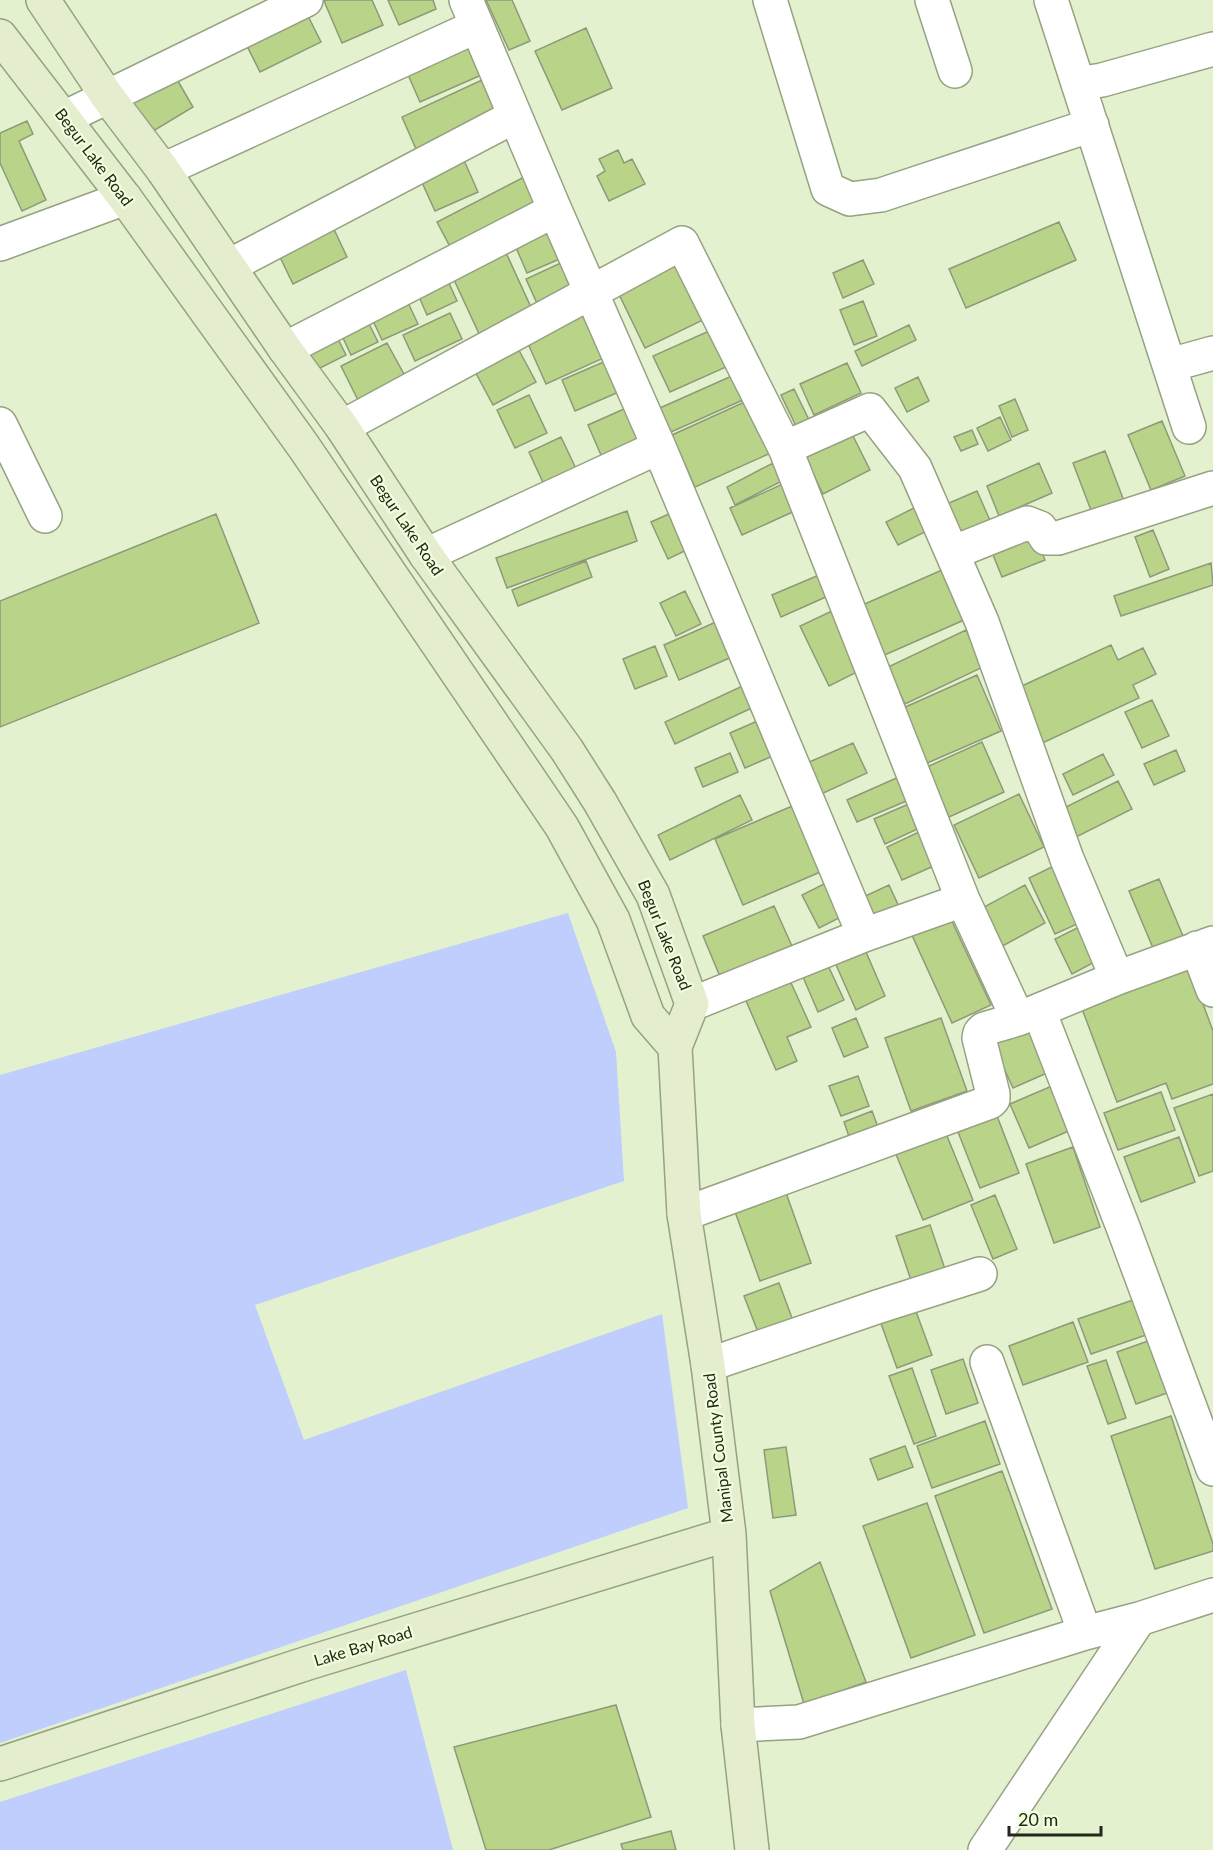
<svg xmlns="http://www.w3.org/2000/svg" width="1213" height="1850" viewBox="0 0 1213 1850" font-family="Lato,sans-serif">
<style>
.green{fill:#bfcefd}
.building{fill:#b9d489;stroke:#8d9a79;stroke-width:1.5}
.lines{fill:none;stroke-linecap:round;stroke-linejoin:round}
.street-casing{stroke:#96a282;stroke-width:36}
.secondary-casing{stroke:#96a282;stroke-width:36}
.street{stroke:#fff;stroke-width:33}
.secondary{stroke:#e4eecf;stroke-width:33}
.labels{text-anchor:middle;stroke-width:4.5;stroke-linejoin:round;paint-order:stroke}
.street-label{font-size:16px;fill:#23281b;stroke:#f1fedb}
</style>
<rect width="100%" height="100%" fill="#e3f1ce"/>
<!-- green -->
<path class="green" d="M568,913L616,1052L624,1181L255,1305L304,1440L662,1314L688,1508L0,1743V1075Z
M406,1670L453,1850H0V1802Z"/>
<!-- building -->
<path class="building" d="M327,0H372L383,25L342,43L324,1Z
M388,0H433L436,9L399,25Z
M486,0H512L530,41L509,50Z
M306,12L321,42L260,72L245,42Z
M586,28L612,88L562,110L535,51Z
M473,38L488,72L420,102L405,68Z
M175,76L193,107L150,133L132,101Z
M482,80L497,112L416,149L402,117Z
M27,121L33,134L19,141L46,200L22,211L0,163V133Z
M618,150L624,163L632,159L645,184L609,201L597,176L605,171L599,159Z
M463,158L478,192L435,211L420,178Z
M528,175L545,209L455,256L437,222Z
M552,217L569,255L527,273L511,236Z
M1059,222L1076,260L966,308L949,269Z
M332,225L347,257L293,284L277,251Z
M502,244L535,316L482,340L449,269Z
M674,256L705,319L645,348L615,286Z
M863,260L874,284L843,298L833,273Z
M565,261L581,293L541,312L526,279Z
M443,270L457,301L427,315L413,283Z
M404,294L418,324L382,340L368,310Z
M863,301L877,336L854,345L840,310Z
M587,310L608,356L546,384L525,337Z
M363,312L378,342L351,355L337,325Z
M450,313L462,339L415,361L403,335Z
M331,325L346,355L318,369L303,340Z
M909,325L916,340L862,366L855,351Z
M718,327L735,363L670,392L653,356Z
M514,341L536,382L493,405L471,364Z
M387,343L405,376L358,400L341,366Z
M615,357L628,388L575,411L562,380Z
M847,363L861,393L814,415L800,384Z
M734,375L745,399L671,432L660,408Z
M918,377L929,401L907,412L895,388Z
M794,389L810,422L797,428L781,395Z
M529,395L547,433L515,448L497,410Z
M1015,399L1028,430L1012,437L999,406Z
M749,400L773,452L695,487L672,435Z
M633,405L650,442L604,462L588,425Z
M1000,417L1011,440L988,451L977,428Z
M1162,421L1185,476L1151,490L1128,435Z
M850,430L870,470L823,494L803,453Z
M972,430L978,444L961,451L954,437Z
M561,437L578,473L546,489L529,452Z
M1105,451L1124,501L1092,513L1073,463Z
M773,463L782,481L735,505L727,487Z
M1039,463L1052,493L999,516L987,486Z
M785,483L797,510L742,535L730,508Z
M977,491L992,525L955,541L940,507Z
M916,507L927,531L898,545L886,522Z
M678,510L695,546L668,559L651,522Z
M627,511L637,541L507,588L496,558Z
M216,514L259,623L0,727V601Z
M1032,527L1045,560L1002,577L989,545Z
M1153,530L1169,569L1150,577L1135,537Z
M586,561L592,577L518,606L512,590Z
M1211,563L1213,585L1121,616L1114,596Z
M942,570L964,620L880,657L858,607Z
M819,575L828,596L781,617L772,595Z
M685,591L701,624L676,636L660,603Z
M832,611L861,670L829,686L800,626Z
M725,618L741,653L679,680L664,645Z
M966,630L983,667L905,704L888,667Z
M1111,645L1118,660L1143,648L1156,674L1133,685L1139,698L1036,746L1011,691Z
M655,646L667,676L635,689L623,659Z
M977,675L1001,731L925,764L901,709Z
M749,683L758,705L675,744L665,722Z
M1152,700L1169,736L1142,748L1125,712Z
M762,719L777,754L745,768L730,733Z
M982,742L1004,792L949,817L927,767Z
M853,743L867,773L819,795L805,764Z
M1176,750L1185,771L1154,785L1144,764Z
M730,753L738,772L703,787L695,768Z
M1103,754L1114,775L1073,795L1063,774Z
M901,776L911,799L857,822L847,800Z
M1118,781L1132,809L1070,840L1056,812Z
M1019,794L1044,847L979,878L954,825Z
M740,795L752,820L670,860L658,835Z
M911,803L922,827L885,844L874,819Z
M797,804L825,870L743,905L715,839Z
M921,831L936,865L902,880L887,847Z
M1060,863L1086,920L1055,934L1029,878Z
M1159,879L1183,936L1153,948L1129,891Z
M826,883L843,916L819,928L802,895Z
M889,885L901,911L873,924L861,898Z
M1025,885L1045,923L993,951L973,913Z
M774,906L796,955L724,986L703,936Z
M949,915L991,1005L952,1023L911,933Z
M1087,923L1104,957L1072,974L1055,939Z
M863,945L885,996L856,1010L833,958Z
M1186,958L1213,1031V1084L1172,1099L1166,1083L1117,1102L1078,998Z
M825,959L844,1000L818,1012L800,970Z
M787,974L811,1027L787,1037L797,1061L776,1070L743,994Z
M856,1018L868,1047L844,1057L832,1028Z
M941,1018L967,1091L911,1111L885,1038Z
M1035,1023L1056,1069L1013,1088L992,1042Z
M858,1076L869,1106L841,1116L829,1086Z
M1052,1086L1071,1130L1029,1148L1010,1104Z
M1161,1092L1175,1130L1118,1150L1104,1113Z
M1213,1094V1171L1199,1176L1174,1108Z
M872,1111L882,1138L853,1148L844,1122Z
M997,1116L1019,1173L980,1188L958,1132Z
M945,1131L973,1200L923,1220L895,1152Z
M1179,1137L1195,1182L1141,1202L1124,1157Z
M1073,1147L1100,1227L1054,1243L1026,1164Z
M785,1190L811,1263L760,1281L734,1209Z
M995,1195L1017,1249L993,1259L971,1205Z
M930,1225L948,1278L914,1289L896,1236Z
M779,1283L795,1326L761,1340L744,1296Z
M1133,1300L1146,1335L1091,1354L1078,1319Z
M914,1306L932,1355L897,1368L879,1318Z
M1073,1322L1088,1362L1023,1385L1009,1346Z
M1148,1341L1167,1393L1136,1404L1117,1352Z
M963,1359L978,1403L946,1414L931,1370Z
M1106,1360L1126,1418L1108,1424L1087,1366Z
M912,1368L936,1436L914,1444L889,1376Z
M1171,1416L1213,1544V1551L1155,1569L1111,1436Z
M985,1421L1000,1464L932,1488L917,1446Z
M905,1446L913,1467L878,1480L870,1459Z
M786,1447L796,1515L773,1518L764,1450Z
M1002,1471L1052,1609L984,1633L935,1496Z
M927,1503L975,1635L911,1658L863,1526Z
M820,1562L866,1682L804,1704L770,1591Z
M616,1705L651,1817L549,1850H486L454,1747Z
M671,1831L676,1850H623L621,1844Z"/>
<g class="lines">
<!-- street casing -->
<g class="street-casing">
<path id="street" d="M466,0L555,210L659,447L864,935
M770,0L828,189L850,199L881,195L1092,125
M932,0L955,71
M1051,0L1189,427
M1078,84L1102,80L1213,49
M64,118L306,0
M163,170L477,26
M0,244L125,198
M229,266L515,116
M285,349L555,210
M1170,365L1213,353
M0,424L45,516
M342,427L682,243L785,448L963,900
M785,448L870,410L915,468L952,553L982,622L1067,859L1117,978
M952,553L1027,523L1040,528L1046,538H1058L1213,488
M426,555L659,447
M1197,948L1213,990
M692,1004L864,935L963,900L1018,1019L1117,978L1213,943
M1039,1011L1123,1227L1213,1469
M684,1214L990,1102L993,1099V1094L979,1038L980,1033L984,1029L1018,1019
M987,1362L1085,1633
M708,1365L877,1307L980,1274
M738,1725L799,1722L1085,1633L1139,1619
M985,1850L1139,1619L1213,1595"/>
</g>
<!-- secondary casing -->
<g class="secondary-casing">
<path id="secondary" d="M43,0L107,96L163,170L285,349L342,427L426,555L567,750L600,802L653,895L692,1004L675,1047L684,1214L708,1365L729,1534L738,1725L752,1850
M0,36L125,198L304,447L562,827L613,920L648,1016L675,1047
M0,1764L308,1663L729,1534"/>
</g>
<!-- street -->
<use href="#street" class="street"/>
<!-- secondary -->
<use href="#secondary" class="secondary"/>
</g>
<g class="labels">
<!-- street labels -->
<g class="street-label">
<text transform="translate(94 157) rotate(53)" y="6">Begur Lake Road</text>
<text transform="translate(407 525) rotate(56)" y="6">Begur Lake Road</text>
<text transform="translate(665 935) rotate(68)" y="6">Begur Lake Road</text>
<text transform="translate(718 1448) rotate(-97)" y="6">Manipal County Road</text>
<text transform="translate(363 1646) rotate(-17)" y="6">Lake Bay Road</text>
</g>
</g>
<!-- scale -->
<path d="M1009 1826v9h92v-9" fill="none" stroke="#23281b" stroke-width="3"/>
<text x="1018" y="1826" font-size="18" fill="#23281b" stroke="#f1fedb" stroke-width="4.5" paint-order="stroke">20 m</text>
</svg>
